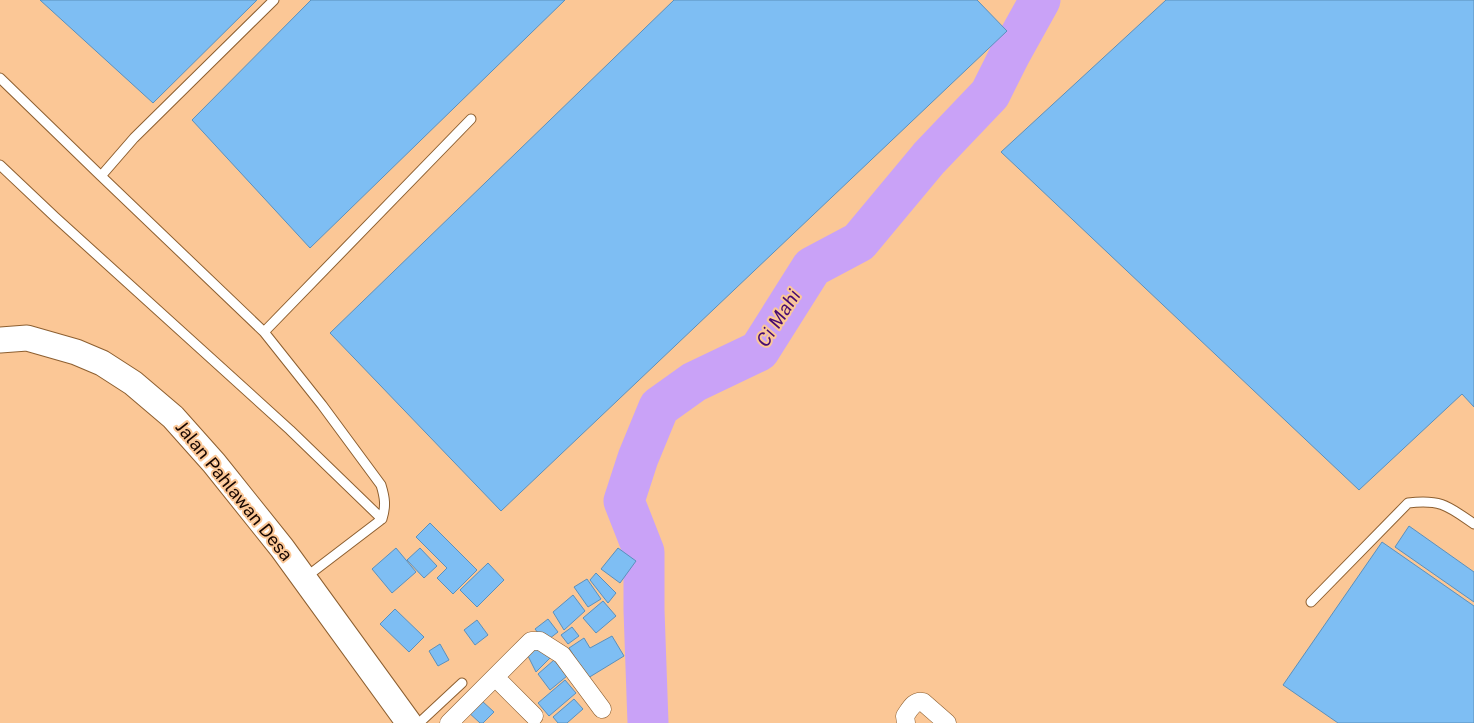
<svg xmlns="http://www.w3.org/2000/svg" width="1474" height="723" viewBox="0 0 1474 723" font-family="'Public Sans',sans-serif">
<style>
.lines{fill:none;stroke-linecap:round;stroke-linejoin:round}
.river{stroke:#c9a2f7;stroke-width:41}
.building{fill:#7ebef3;stroke:#5b90bc}
.lane-casing{stroke:#8d5f30;stroke-width:11}
.street-casing{stroke:#8d5f30;stroke-width:19}
.secondary-casing{stroke:#8d5f30;stroke-width:27}
.lane{stroke:#fff;stroke-width:9}
.street{stroke:#fff;stroke-width:18}
.secondary{stroke:#fff;stroke-width:25}
.labels{text-anchor:middle;stroke-width:4;stroke-linejoin:round;paint-order:stroke}
.street-label{font-size:18px;fill:#170600;stroke:#fbc796}
.water-label{font-size:19px;font-style:italic;fill:#470b71;stroke:#fbc796}
</style>
<rect width="100%" height="100%" fill="#fbc796"/>
<g class="lines">
<!-- river -->
<path class="river" d="M648,723L644,610V552L624,501L638,458L659,407L694,382L759,351L812,267L859,242L929,158L990,94L1010,54L1040,0"/>
</g>
<!-- building -->
<path class="building" d="M40,0H257L153,103Z
M311,0H565L310,248L192,120Z
M674,0H977L1007,31L501,511L330,333Z
M1166,0H1474V407L1462,394L1359,490L1001,152Z
M430,523L477,570L453,594L437,578L447,568L416,537Z
M1409,526L1474,572V602L1395,547Z
M1382,542L1474,606V723H1338L1283,685Z
M396,548L416,572L392,593L372,569Z
M420,548L437,566L424,578L407,560Z
M618,548L636,561L620,583L601,569Z
M488,563L504,580L477,607L460,590Z
M596,573L616,593L608,603L590,580Z
M587,579L601,599L588,607L574,587Z
M573,595L585,611L564,630L553,612Z
M603,601L616,616L596,633L583,618Z
M395,609L424,637L409,652L380,624Z
M548,619L558,632L545,642L535,629Z
M477,620L488,635L475,645L464,630Z
M572,627L579,636L568,644L561,635Z
M612,636L624,656L588,678L569,648L584,638L590,648Z
M440,644L449,660L438,666L429,651Z
M542,644L551,657L536,672L527,654Z
M554,660L567,676L550,690L538,674Z
M565,680L576,693L549,716L538,703Z
M574,699L583,709L567,723H558L553,717Z
M482,701L494,712L483,723H480L466,710Z"/>
<g class="lines">
<!-- lane casing -->
<g class="lane-casing">
<path id="lane" d="M0,78L101,176
M0,165L55,217L290,430L382,519
M264,332L101,176L134,138L274,0
M306,577L382,519C386,506 385,498 381,485L322,405L264,332L471,119
M1311,602L1408,503C1441,499 1448,506 1474,524
M419,723L462,683"/>
</g>
<!-- street casing -->
<g class="street-casing">
<path id="street" d="M495,677L534,716
M449,723L531,641H540L562,655L602,709
M906,723L905,716C910,709 914,700 923,702L947,723"/>
</g>
<!-- secondary casing -->
<g class="secondary-casing">
<path id="secondary" d="M0,340L27,338L76,352L102,363L133,383L173,417L214,463L282,548L409,723"/>
</g>
<!-- lane -->
<use href="#lane" class="lane"/>
<!-- street -->
<use href="#street" class="street"/>
<!-- secondary -->
<use href="#secondary" class="secondary"/>
</g>
<g class="labels">
<!-- street labels -->
<g class="street-label">
<text transform="translate(234 491) rotate(51)" y="6">Jalan Pahlawan Desa</text>
</g>
<!-- water labels -->
<g class="water-label">
<text transform="translate(778 318) rotate(-57)" y="7">Ci Mahi</text>
</g>
</g>
</svg>
